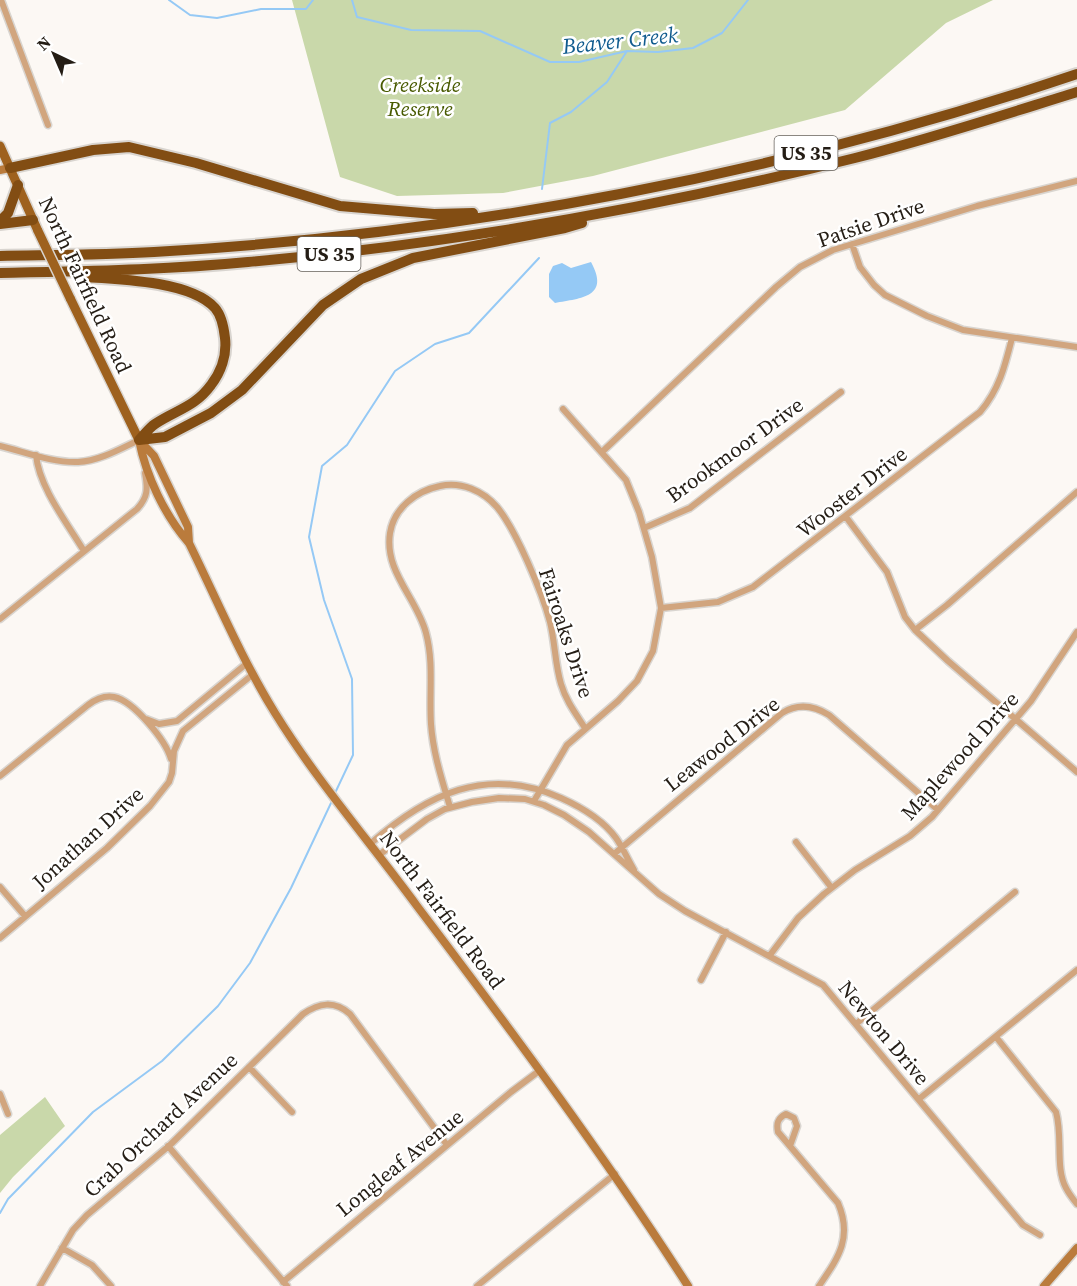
<svg xmlns="http://www.w3.org/2000/svg" width="1077" height="1286" viewBox="0 0 1077 1286" font-family="'Source Serif 4',serif">
<style>
.green{fill:#c9d8aa}
.water{fill:#95c9f5}
.lines{fill:none;stroke-linecap:round;stroke-linejoin:round}
.stream{stroke:#95c9f5;stroke-width:2}
.street-casing{stroke:#d9d5d0;stroke-width:9}
.secondary-casing{stroke:#d9d5d0;stroke-width:11}
.primary-casing{stroke:#d9d5d0;stroke-width:12}
.highway-casing{stroke:#d9d5d0;stroke-width:14}
.street{stroke:#d1a57e;stroke-width:6}
.secondary{stroke:#ba7b3c;stroke-width:8}
.primary{stroke:#9e611e;stroke-width:9}
.highway{stroke:#824d13;stroke-width:10}
.primary-bridge-casing{stroke:#d9d5d0;stroke-width:12;stroke-linecap:butt}
.primary-bridge{stroke:#9e611e;stroke-width:9}
.labels{text-anchor:middle;stroke-width:5;stroke-linejoin:round;paint-order:stroke}
.shield{fill:#fff;stroke:#66615b;stroke-width:1.5}
.shield-label{font-size:20px;font-weight:bold;fill:#241d15}
.park-label{font-size:21px;font-style:italic;fill:#485a00;stroke:#fff}
.street-label{font-size:21px;fill:#241d15;stroke:#fff}
.water-label{font-size:22px;font-style:italic;fill:#105b8e;stroke:#fff}
</style>
<rect width="100%" height="100%" fill="#fcf8f4"/>
<!-- green -->
<path class="green" d="M292,0H993L946,23L845,110L593,176L503,193L397,196L340,177Z
M45,1097L65,1126L13,1177L0,1193V1135Z"/>
<!-- water -->
<path class="water" d="M591,262C610,297 582,298 555,303L549,297V274L553,266L562,263L571,268Z"/>
<g class="lines">
<!-- stream -->
<path class="stream" d="M169,0L190,15L217,18L261,9H306L313,0
M352,0L357,17L411,30L480,31L550,62H579L627,51L658,52L693,48L722,33L748,0
M542,189L550,123L571,112L607,82L627,51
M336,791L353,755L352,679L324,600L309,537L322,466L347,445L395,371L435,344L469,333L539,258
M0,1213L8,1199L93,1112L162,1061L218,1006L250,963L291,888L331,803"/>
<!-- street casing -->
<g class="street-casing">
<path id="street" d="M1,0L48,125
M852,244L860,267L874,285L885,295L927,316L963,330L1077,347
M0,446C25,452 52,463 78,462C99,461 120,449 139,440
M602,452L776,287L800,267L833,250L977,206L1077,181
M36,455C39,487 67,523 84,551
M846,517L887,572L905,617L915,630L948,661L1077,772
M644,528L690,508L841,392
M661,608L718,602L753,587L980,412C999,390 1005,366 1012,338
M0,619L137,509C148,497 148,489 145,473
M915,630L947,605L1077,492
M146,719L159,724L177,721L246,664
M0,776L88,705C96,699 104,695 114,697C134,701 166,741 171,759
M534,801L567,745L618,701L637,681L653,651L661,608L652,557L639,512L626,480L563,409
M450,807C442,780 433,753 431,724C429,693 434,663 426,633C417,598 384,572 390,533C394,508 416,491 440,486C461,481 483,491 497,507C516,530 542,592 550,622C555,642 555,664 561,684C566,701 576,714 585,728
M796,842L831,887
M370,844C427,794 486,765 561,798C581,807 603,820 616,838C623,848 628,860 634,870
M614,854L782,713C798,703 813,705 829,715L938,810
M379,855L427,819L445,809L472,802L499,798L525,799L544,805L564,815L589,832L659,894L685,911L823,985L1023,1225L1040,1235
M0,887L25,916
M0,938L107,848L150,806L169,782L172,773L174,751L183,731L252,675
M770,955L798,918L824,894L855,870L910,836L932,817L1031,701L1077,632
M701,980L726,932
M856,1024L1015,892
M996,1037L1056,1112C1063,1137 1055,1168 1066,1188C1069,1194 1073,1199 1077,1204
M249,1067L292,1112
M0,1094L8,1114
M919,1099L1077,970
M168,1146L287,1286
M790,1146L797,1126L794,1118L786,1114C778,1118 776,1123 778,1132L838,1203C853,1238 838,1258 819,1286
M62,1248L92,1265L111,1286
M283,1282L511,1092L539,1071
M40,1286L73,1230L87,1215L170,1145L303,1014C319,1003 334,1000 350,1014L447,1145
M477,1286L615,1174"/>
</g>
<!-- secondary casing -->
<g class="secondary-casing">
<path id="secondary" d="M0,170L10,168
M139,440C146,476 165,516 189,543C217,600 241,658 275,713C317,781 370,842 417,906C511,1030 604,1155 688,1286
M139,440L154,456L188,527L189,543
M1044,1286L1077,1248"/>
</g>
<!-- primary casing -->
<g class="primary-casing">
<path id="primary" d="M0,146L38,231
M70,298L139,440"/>
</g>
<!-- highway casing -->
<g class="highway-casing">
<path id="highway" d="M10,168L93,150L129,147L196,163L340,206L434,214L473,213
M0,221L8,213L18,185
M0,224L33,220
M0,256C51,255 103,255 154,252C467,234 780,174 1077,74
M0,273C83,271 165,270 248,262C453,244 655,208 855,158C930,139 1003,115 1077,92
M84,277C119,279 191,281 215,308C222,316 224,329 225,338C227,355 221,372 211,385C195,407 176,410 155,424C149,428 144,435 139,440
M139,440L165,437L211,413L242,390L323,305L361,279L413,258L565,228L582,223"/>
</g>
<!-- street -->
<use href="#street" class="street"/>
<!-- secondary -->
<use href="#secondary" class="secondary"/>
<!-- primary -->
<use href="#primary" class="primary"/>
<!-- highway -->
<use href="#highway" class="highway"/>
<!-- primary-bridge casing -->
<g class="primary-bridge-casing">
<path id="primary-bridge" d="M38,231L70,298"/>
</g>
<!-- primary-bridge -->
<use href="#primary-bridge" class="primary-bridge"/>
</g>
<g class="labels">
<!-- shield labels -->
<g class="shield">
<rect x="774.5" y="136" width="63" height="34" rx="4.5"/>
<rect x="297.5" y="237" width="63" height="34" rx="4.5"/>
</g>
<g class="shield-label">
<text x="806" y="160">US 35</text>
<text x="329" y="261">US 35</text>
</g>
<!-- park labels -->
<g class="park-label">
<text x="420" y="92">Creekside<tspan x="420" dy="24">Reserve</tspan></text>
</g>
<!-- street labels -->
<g class="street-label">
<text transform="translate(871 223) rotate(-19)" y="7">Patsie Drive</text>
<text transform="translate(85 285) rotate(65)" y="7">North Fairfield Road</text>
<text transform="translate(735 450) rotate(-36)" y="7">Brookmoor Drive</text>
<text transform="translate(852 492) rotate(-38)" y="7">Wooster Drive</text>
<text transform="translate(566 633) rotate(72)" y="7">Fairoaks Drive</text>
<text transform="translate(722 744) rotate(-38)" y="7">Leawood Drive</text>
<text transform="translate(960 756) rotate(-48)" y="7">Maplewood Drive</text>
<text transform="translate(88 838) rotate(-42)" y="7">Jonathan Drive</text>
<text transform="translate(442 910) rotate(53)" y="7">North Fairfield Road</text>
<text transform="translate(884 1033) rotate(50)" y="7">Newton Drive</text>
<text transform="translate(161 1125) rotate(-43)" y="7">Crab Orchard Avenue</text>
<text transform="translate(400 1163) rotate(-39)" y="7">Longleaf Avenue</text>
</g>
<!-- water labels -->
<g class="water-label">
<text transform="translate(620 40) rotate(-6)" y="8">Beaver Creek</text>
</g>
</g>
<!-- north arrow -->
<g transform="translate(54 54) rotate(316)" stroke="#ffffff" stroke-width="4.5" paint-order="stroke">
<path d="M0-4.5L10 22L0 15L-10 22Z" fill="#241d15"/>
<text y="-9" font-size="16" font-weight="bold" text-anchor="middle" fill="#241d15">N</text>
</g>
</svg>
